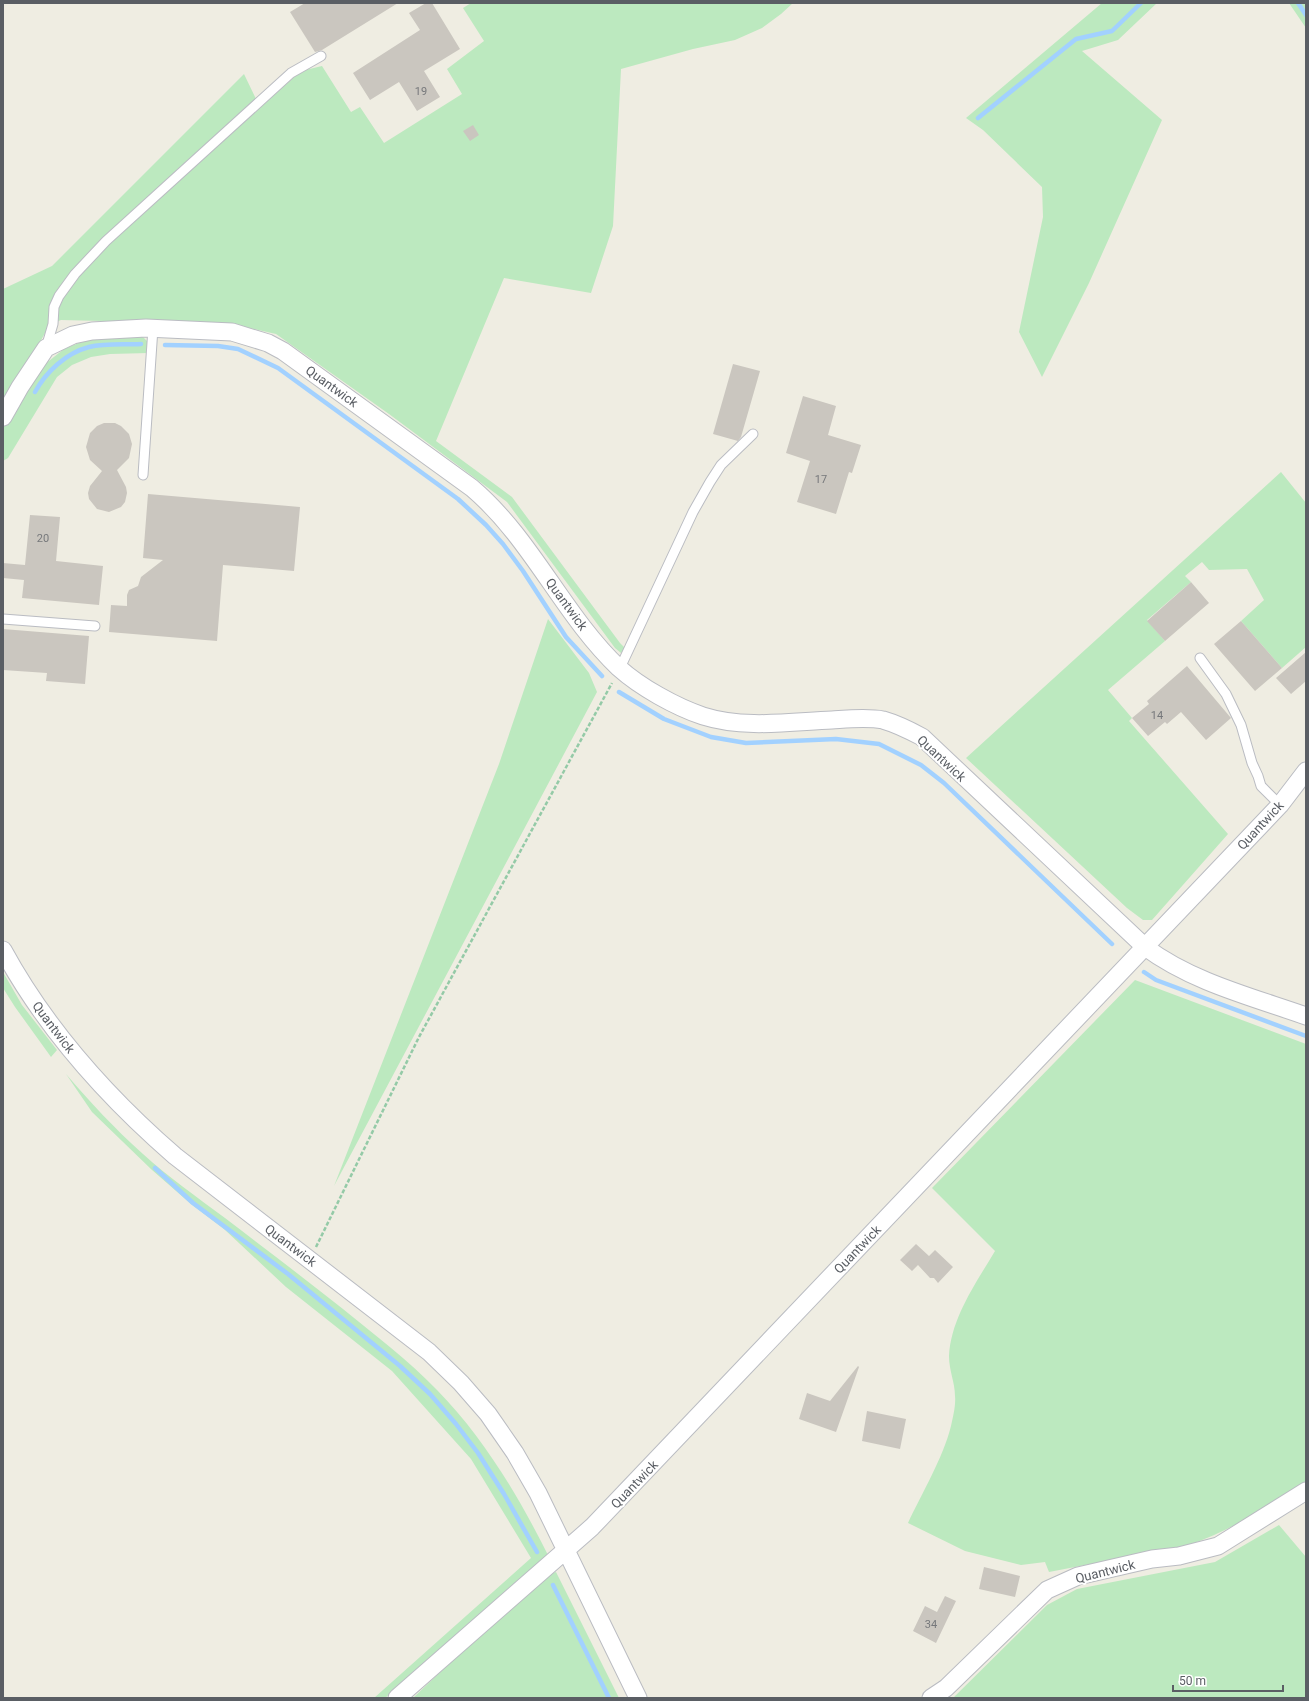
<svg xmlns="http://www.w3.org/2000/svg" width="1309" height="1701" viewBox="0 0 1309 1701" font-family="Roboto,sans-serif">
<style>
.green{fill:#bce9bf}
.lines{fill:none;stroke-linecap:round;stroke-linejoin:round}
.stream{stroke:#a2d1ff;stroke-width:4.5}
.building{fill:#cac6bf}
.service-casing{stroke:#babcc2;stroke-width:11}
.minor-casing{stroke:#babcc2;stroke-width:19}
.path{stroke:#94caa7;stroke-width:2.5;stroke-dasharray:4 2;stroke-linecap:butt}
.service{stroke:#fff;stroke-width:9}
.minor{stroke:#fff;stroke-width:17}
.labels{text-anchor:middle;stroke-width:4;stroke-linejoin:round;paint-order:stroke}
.number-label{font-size:11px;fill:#76787b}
.street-label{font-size:13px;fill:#5a5e64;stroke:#fff}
</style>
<rect width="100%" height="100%" fill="#efede2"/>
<!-- green -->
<path class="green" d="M471,3H793L781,14L762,28L735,40L693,49L621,69L613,226L591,293L504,278L436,441L512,497L620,643L625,648L621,653L615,648L507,502L389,414L276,334L231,324L61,320L56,322V316L60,303L76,279L119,234L301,71L322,66L351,112L360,107L384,143L462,94L447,69L484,41L463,8Z
M1102,3H1157L1118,40L1082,51L1162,120L1089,283L1042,377L1019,332L1043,217L1042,187L983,130L966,118Z
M1289,3H1306V28Z
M244,74L257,101L69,277L50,324L3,409V289L52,266Z
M110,336H142L148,342L149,353L110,354L91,357L72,365L57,377L8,458L3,461V422L45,364L64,349L86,340Z
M1281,472L1306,503V647L1282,668L1241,621L1264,600L1247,569L1209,570L1202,562L1185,576L1191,582L1147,620L1165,641L1108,690L1132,718L1129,721L1228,834L1152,920H1143L1127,908L966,758Z
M548,619L589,673L597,692L334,1186L499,764Z
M3,972L22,1005L57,1050L51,1057L15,1007L3,988Z
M1135,980L1306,1044V1482C1268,1507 1232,1530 1189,1545L1049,1572L1045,1562L1021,1565L965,1551L908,1523C922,1493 943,1458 951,1426C953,1417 956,1405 955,1396C955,1382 949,1371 949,1356C951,1318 976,1283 995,1251L932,1188Z
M66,1074C90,1102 115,1129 143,1154C168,1177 197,1197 225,1218C264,1248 304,1278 343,1309C375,1335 408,1360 437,1390C484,1438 519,1497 549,1557L537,1571L385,1698H374L531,1558L471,1459L392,1371L286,1287L224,1229L191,1204L152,1170L92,1112Z
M1279,1525L1306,1557V1698H953L1047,1605L1077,1589L1215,1562Z
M556,1572L619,1698H413L540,1577Z"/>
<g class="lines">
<!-- stream -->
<path class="stream" d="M1298,3L1306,15
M978,118L1076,39L1112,31L1141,3
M165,345L218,346L238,349L278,368L458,499L486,525L503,544L523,571L566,637L602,676
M35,392C46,372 66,353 89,347C105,343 124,345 141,344
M619,692L664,719L711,737L746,743L836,739L879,744L921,765L944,783L1112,944
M1144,972L1156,980L1306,1036
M155,1168L193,1203L288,1274L400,1366L430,1394L456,1424L478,1453L504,1494L537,1552
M553,1585L609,1698"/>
</g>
<!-- building -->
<path class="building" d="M305,3H398L322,50L315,52L290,12Z
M426,3H432L460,49L424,71L440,97L417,111L399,82L370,100L353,73L420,30L409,13Z
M473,125L479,135L470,141L463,131Z
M733,364L760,371L741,437L738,441L713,434Z
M803,396L836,406L828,435L861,445L852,473L849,472L836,514L797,502L810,461L786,453Z
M104,423H115L121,426L129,434L132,444L129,458L117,470L126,487L127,493L125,502L121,507L109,512L97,509L89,499L88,493L90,486L102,471L90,460L86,447L90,433L97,426Z
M148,494L300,507L294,571L223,565L217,641L109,632L111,605L127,606V595L129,590L138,586L141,577L163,560L143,558Z
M30,515L60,517L56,561L103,566L99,605L22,598L24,580L3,578V563L25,565Z
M1191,582L1209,603L1165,641L1147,621Z
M1241,621L1282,668L1255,691L1214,644Z
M3,629L89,636L85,684L46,681L47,673L3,670Z
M1306,652V681L1291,694L1276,678Z
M1187,666L1231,718L1206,740L1181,712L1167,724L1165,722L1148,736L1132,718L1149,704L1147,701Z
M916,1244L929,1256L935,1250L953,1267L938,1283L934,1278H930L918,1265L912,1271L900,1260Z
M858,1366L859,1367L836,1432L799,1419L807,1393L830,1401Z
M867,1411L906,1419L900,1449L862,1441Z
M984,1567L1020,1576L1015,1597L979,1589Z
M945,1596L956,1601L936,1643L913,1631L925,1606L937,1612Z"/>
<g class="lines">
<!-- service casing -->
<g class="service-casing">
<path id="service" d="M46,348L53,324L54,307L59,296L75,274L106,241L291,73L321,56
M143,475L153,328
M3,619L95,626
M1200,658L1226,694L1241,725L1252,763L1258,776L1261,786L1280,805
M620,668L693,512L710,482L721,465L753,434"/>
</g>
<!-- minor casing -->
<g class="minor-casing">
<path id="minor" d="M3,417L20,387L46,348L73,335L92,331L146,328L232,332L268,343L283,351L472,488C532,539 563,615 619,668C640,687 676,707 703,716C744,729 789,722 832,720C848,719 867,717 883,720C897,724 909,730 922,737L1145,947C1192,982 1252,997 1306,1016
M3,950C46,1029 107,1097 175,1156L429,1352L461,1383L488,1414L515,1453L538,1493L638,1698
M397,1698L592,1527L1280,805L1306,771
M931,1698L946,1688L1047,1590L1078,1576L1152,1559L1179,1556L1218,1546L1306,1491"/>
</g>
<!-- path -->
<path class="path" d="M316,1247L419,1037L612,683"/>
<!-- service -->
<use href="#service" class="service"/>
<!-- minor -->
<use href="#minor" class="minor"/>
</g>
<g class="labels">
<!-- number labels -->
<g class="number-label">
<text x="421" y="95">19</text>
<text x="821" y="483">17</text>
<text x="43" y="542">20</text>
<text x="1157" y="719">14</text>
<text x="931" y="1628">34</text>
</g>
<!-- street labels -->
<g class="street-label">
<text transform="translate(332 386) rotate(36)" y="5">Quantwick</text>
<text transform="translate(567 604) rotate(54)" y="5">Quantwick</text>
<text transform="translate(942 758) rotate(43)" y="5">Quantwick</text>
<text transform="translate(1260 825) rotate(-47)" y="5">Quantwick</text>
<text transform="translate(54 1027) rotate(53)" y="5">Quantwick</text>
<text transform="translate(291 1245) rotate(37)" y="5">Quantwick</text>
<text transform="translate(857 1249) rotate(-46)" y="5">Quantwick</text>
<text transform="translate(634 1484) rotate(-46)" y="5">Quantwick</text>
<text transform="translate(1105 1571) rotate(-14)" y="5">Quantwick</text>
</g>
</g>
<!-- border -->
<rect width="1309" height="1701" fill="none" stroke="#5a5e64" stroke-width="8"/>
<!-- scale -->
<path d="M1173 1685v6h110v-6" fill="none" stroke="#5a5e64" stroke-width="2"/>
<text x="1179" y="1685" font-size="12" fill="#5a5e64" stroke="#ffffff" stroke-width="3" paint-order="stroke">50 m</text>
</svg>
